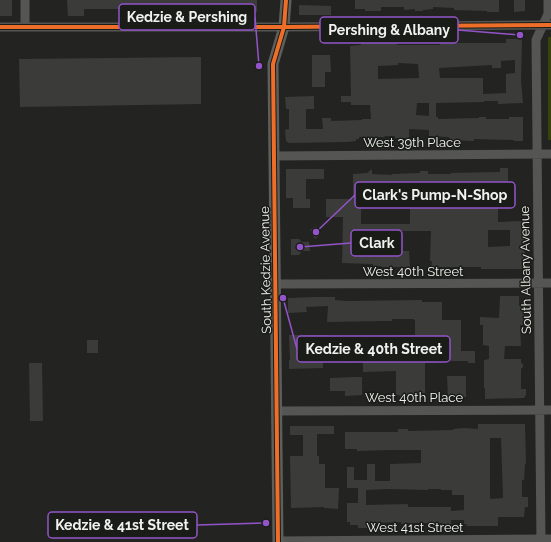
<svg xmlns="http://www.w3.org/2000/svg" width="551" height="542" viewBox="0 0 551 542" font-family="Raleway,sans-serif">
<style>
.green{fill:#384309}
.building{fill:#3b3b39;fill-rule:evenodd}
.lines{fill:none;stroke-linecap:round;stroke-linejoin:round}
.minor{stroke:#555554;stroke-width:9}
.major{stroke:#5e5f5c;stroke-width:11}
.cycleway-casing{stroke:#1a1c17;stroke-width:6}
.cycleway{stroke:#ee6e29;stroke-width:4}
.labels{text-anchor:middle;stroke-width:3;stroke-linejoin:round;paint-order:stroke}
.street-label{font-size:13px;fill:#f1f2ef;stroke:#1a1c17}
.leader{fill:none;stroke:#9354c9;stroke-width:1.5}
.callout-dot{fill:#9354c9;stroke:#1a1c17;stroke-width:1.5}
.callout{fill:#1a1c17;stroke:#9354c9;stroke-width:1.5}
.callout-label{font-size:14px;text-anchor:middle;font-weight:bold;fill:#f1f2ef}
</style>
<rect width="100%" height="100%" fill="#232421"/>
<!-- green -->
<path class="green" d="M548,37H551V140H548Z"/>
<!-- building -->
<path class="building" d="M0,0H12V16H0Z
M67,0H257V11L254,15H224V13H215L212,16L209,13L180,12V9L143,8H129V9H84V16H68Z
M355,0H499V12H487V11L454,10V8L433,7V9L423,10V11H415V9L404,10V7H381V11H365V9H355Z
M514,0H525V11L514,12Z
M299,5L331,6V15H299Z
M506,39H522L521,81L523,103L498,104V101H484V102L436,103V117H438V119L479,118V117H486V119H509V117H523V141H514V140L474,139V141L449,140V137L429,136V130L409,129V138H395V136H385L384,137H359V139H356V141L348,142L289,143L286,141L285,130L289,129V109H286L285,97L314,96V109H306V129H323L322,118H331V121L362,120V119H371L370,105H351V102H341V96H351L350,46L361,45V43L387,42L397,43V45H440V44L452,43H506ZM515,60V73L506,74V93L483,94V78H440L439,68L492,65V68H501V61ZM398,63L418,64L419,78L378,79V66L398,65ZM417,103H429V116L416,115Z
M312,55H330L331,72H325V87H312Z
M201,57V104L20,107L19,59Z
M500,168H508V195H500V191H480V193L439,191V206L498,207V222L524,221L525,269H481V267H431L432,261H430L431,231H400V233H370V234L351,235V246H370V247H391V246H400V251H409L410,267H382L381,266H373V264L342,263L343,217H326V199H353V174L367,173L372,169V174L392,175V174L420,173V171H428V174H451V173L500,172ZM388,193H402V197H410V224H361V196L385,197V194H388ZM488,230H510V246L488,247Z
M286,169H324V179H306V199H310V208H293V198H286Z
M316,226L321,234L315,239L310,230Z
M291,239H299L302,242H309L310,251H302L299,255H291Z
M500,296H519V306H523L524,325H520L521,346H505L504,359H521V363L523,364V367L521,369V389H526V395L524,398L485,399V388H484V360L489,359V346L483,345V325H480V317L499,318Z
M316,297H335V300L347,301L422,300V302H442V320H461V351H475V363H468V361H435V363H425V393H422V396H403L402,399L399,395H396V371L363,372V362L344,363V358H323V368L289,369V360H290L289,335H328V345H344V336H385L415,335V320H414V319H392V321H383L327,322L328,306L306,307L307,312L288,313V298Z
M87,340H98V353H87Z
M29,363H42L43,421H30Z
M447,376H466V397H448Z
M355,377H362V395L345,396V391H330V378Z
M478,424H525L526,464H525L524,480H522V497H528V507H525L524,517H498V526H466L467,524H464V520H451V524H442V523H408L401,524V522L373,523V526L367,525V528H358V525H350V522H347V503H358V488H347V467H354V480H367V464H375V481H390V464L421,463V450H389L357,451V449H345V432H398V429H408V431L453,430V429L464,428L478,429ZM490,438H501L503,498L490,499ZM389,489L428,490V489H441V490H452V495H464V510L451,511V507H408V504L366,505V490Z
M290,426H334V434H317V456H319V464H325V488H339L338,509L324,508V507L291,508L290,456H303V435H290Z"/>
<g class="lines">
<!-- minor -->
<path class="minor" d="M25,0V27
M0,27H284L551,25
M274,156L551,154
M276,284L551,283
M277,411L551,410
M278,541L551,539
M541,542L536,40L548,14V0"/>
<!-- major -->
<path class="major" d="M278,542L273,64L284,27L286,0"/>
<!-- cycleway casing -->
<g class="cycleway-casing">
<path id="cycleway" d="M0,27H284L551,25
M278,542L273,64L284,27L286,0"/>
</g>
<!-- cycleway -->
<use href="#cycleway" class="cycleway"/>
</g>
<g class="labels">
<!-- street labels -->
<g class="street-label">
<text x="412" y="147">West 39th Place</text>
<text transform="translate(265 270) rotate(-91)" y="5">South Kedzie Avenue</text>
<text transform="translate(525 270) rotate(-91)" y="5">South Albany Avenue</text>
<text x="413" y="276">West 40th Street</text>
<text x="414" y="402">West 40th Place</text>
<text x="415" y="532">West 41st Street</text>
</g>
</g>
<!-- callouts -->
<path class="leader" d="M259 66L255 17M520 35L458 30M316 232L355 195M300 247L351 243M283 298L297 349M266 523L197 525"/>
<g class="callout-dot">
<circle cx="259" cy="66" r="4"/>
<circle cx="520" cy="35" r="4"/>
<circle cx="316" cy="232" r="4"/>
<circle cx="300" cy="247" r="4"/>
<circle cx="283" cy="298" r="4"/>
<circle cx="266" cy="523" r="4"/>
</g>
<g class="callout">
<rect x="119" y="4" width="136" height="26" rx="4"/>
<rect x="320" y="17" width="138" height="26" rx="4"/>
<rect x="355" y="182" width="160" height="26" rx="4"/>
<rect x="351" y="230" width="51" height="26" rx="4"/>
<rect x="297" y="336" width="153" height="26" rx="4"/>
<rect x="48" y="512" width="149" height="26" rx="4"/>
</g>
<g class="callout-label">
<text x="187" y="22">Kedzie &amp; Pershing</text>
<text x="389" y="35">Pershing &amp; Albany</text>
<text x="435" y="200">Clark's Pump-N-Shop</text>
<text x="377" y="248">Clark</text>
<text x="374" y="354">Kedzie &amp; 40th Street</text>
<text x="122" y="530">Kedzie &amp; 41st Street</text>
</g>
</svg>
